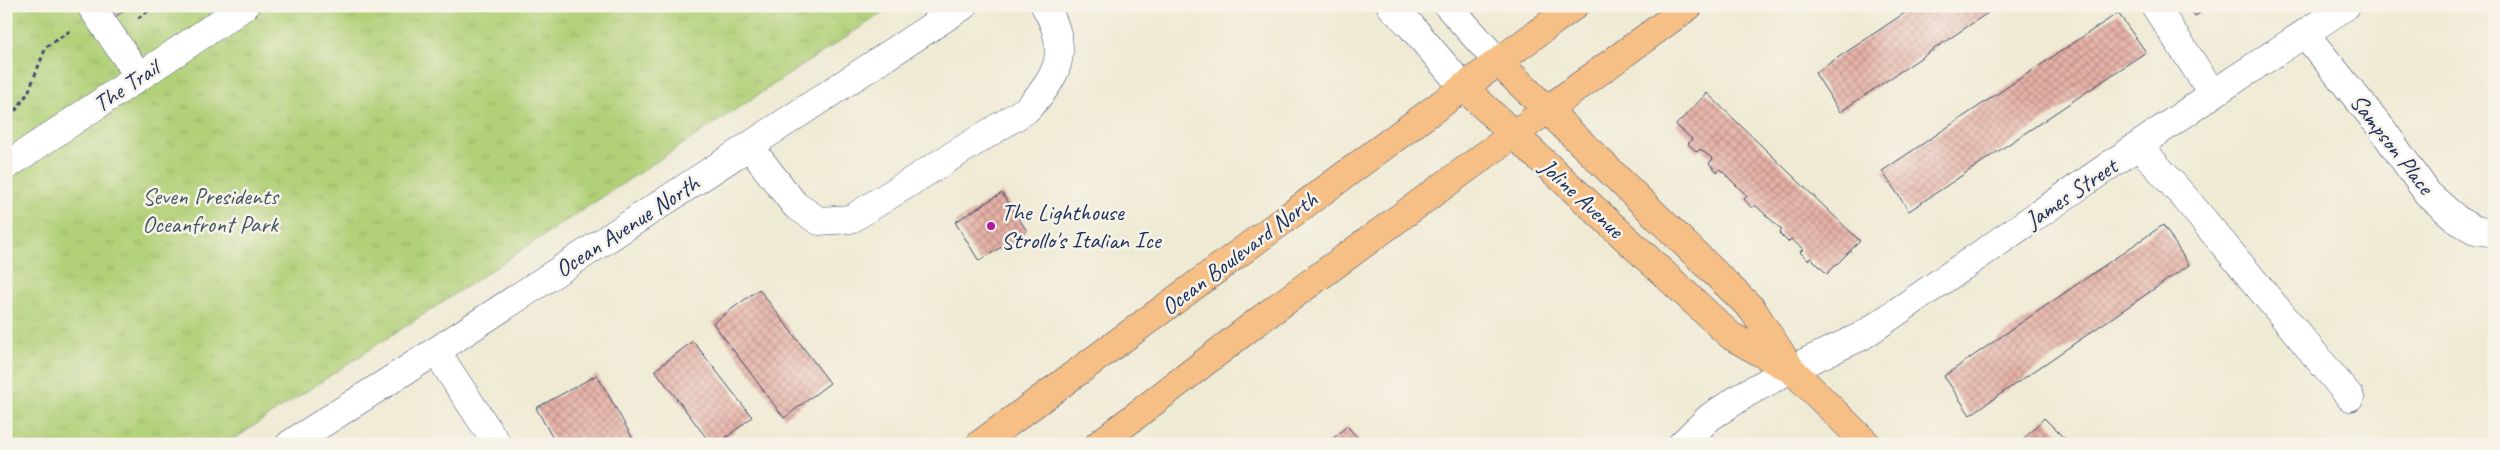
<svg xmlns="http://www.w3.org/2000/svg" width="2500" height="450" viewBox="0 0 2500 450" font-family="Caveat,sans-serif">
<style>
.park{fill:url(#park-tufts);stroke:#66806a}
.building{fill:url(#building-cross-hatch)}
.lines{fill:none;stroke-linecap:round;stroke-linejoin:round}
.minor-casing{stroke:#3b4b70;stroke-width:29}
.major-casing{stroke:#3b4b70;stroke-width:29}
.path{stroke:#3b4b70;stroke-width:3;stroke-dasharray:4 4;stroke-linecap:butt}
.minor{stroke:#fff;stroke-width:28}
.major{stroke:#f5bf86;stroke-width:28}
.poi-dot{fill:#b5179e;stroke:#f7f3e8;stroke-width:2}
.labels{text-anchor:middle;stroke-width:5;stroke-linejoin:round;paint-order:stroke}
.street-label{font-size:24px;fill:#1b2f5e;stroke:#f7f3e8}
.park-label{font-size:24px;fill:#405764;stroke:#f7f3e8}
.poi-label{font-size:24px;fill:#1b2f5e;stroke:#f7f3e8;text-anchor:start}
</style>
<defs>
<pattern id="park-tufts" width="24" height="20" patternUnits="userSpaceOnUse" patternTransform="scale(1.25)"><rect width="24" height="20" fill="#b1d077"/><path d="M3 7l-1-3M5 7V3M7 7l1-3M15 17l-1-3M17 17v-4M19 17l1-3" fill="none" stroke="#98b369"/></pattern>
<pattern id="building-cross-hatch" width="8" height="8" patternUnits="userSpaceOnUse" patternTransform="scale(1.25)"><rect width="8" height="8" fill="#e7b1a5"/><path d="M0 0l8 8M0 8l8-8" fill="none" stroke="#ba908a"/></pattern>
</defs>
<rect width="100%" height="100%" fill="#f7f3e8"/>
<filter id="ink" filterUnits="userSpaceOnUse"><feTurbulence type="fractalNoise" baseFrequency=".02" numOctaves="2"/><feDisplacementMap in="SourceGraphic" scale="10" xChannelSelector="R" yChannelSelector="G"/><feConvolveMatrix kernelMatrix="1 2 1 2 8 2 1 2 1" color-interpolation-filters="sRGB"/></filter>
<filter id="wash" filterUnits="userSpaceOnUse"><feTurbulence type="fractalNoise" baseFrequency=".0096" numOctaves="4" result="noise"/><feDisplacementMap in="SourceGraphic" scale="20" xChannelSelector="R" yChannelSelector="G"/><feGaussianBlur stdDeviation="1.12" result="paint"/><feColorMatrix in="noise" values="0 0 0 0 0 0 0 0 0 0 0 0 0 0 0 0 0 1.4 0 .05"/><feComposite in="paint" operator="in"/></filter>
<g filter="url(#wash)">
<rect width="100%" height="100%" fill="#efead3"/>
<!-- park -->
<path class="park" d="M6,6H893L226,444H6Z"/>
<g id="blocks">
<!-- building -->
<path class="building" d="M103,6H131L112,19Z
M1915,6H1998L1840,112L1815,73Z
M2188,6H2210L2195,16Z
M2118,13L2146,52L1909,211L1882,171Z
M1707,93L1860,241L1827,274L1811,258L1808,260L1800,252L1803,249L1791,239L1788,242L1779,233L1782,230L1755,205L1752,208L1744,199L1747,196L1720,169L1717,172L1709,163L1713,159L1700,149L1697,152L1688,144L1692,139L1676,125Z
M1002,193L1027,231L979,261L955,222Z
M2163,225L2189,265L1970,415L1944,376Z
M759,289L830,383L784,418L713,323Z
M693,341L752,417L718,444H711L655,370Z
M597,375L636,444H556L536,408Z
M2044,418L2070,444H2019Z
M1347,426L1363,444H1327Z"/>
</g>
</g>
<g filter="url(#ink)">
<use href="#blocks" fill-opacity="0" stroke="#3b4b70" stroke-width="1"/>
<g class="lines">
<!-- minor casing -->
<g class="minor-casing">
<path id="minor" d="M91,6L139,76
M1391,6L1411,26L1463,87
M1448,6L1498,62
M2155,6L2213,94
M2305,34L2382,129L2428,194L2459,221L2475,230L2494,233
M749,146L795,205L819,221L851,219L1026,110C1059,77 1071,50 1045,6
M2139,146L2186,199L2350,397
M6,166L245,6
M436,351L497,444
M290,444L436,351L963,6
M1682,444L1710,417L1747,393L1791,369L1862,336L2213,94L2346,6"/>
</g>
<!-- major casing -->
<g class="major-casing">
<path id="major" d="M1498,62L1752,309L1791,369L1867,444
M1463,87L1731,336L1788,368
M980,444L1574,6
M1099,444L1257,322L1689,6"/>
</g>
<!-- path -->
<path class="path" d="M138,18L156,6
M6,124L28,93L46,47L70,31"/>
<!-- minor -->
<use href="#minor" class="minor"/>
<!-- major -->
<use href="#major" class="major"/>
</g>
</g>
<!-- markers -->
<circle class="poi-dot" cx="991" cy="226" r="5"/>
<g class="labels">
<!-- street labels -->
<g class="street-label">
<text transform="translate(126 86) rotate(-34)" y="8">The Trail</text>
<text transform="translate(2392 144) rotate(52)" y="8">Sampson Place</text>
<text transform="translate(2071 193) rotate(-34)" y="8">James Street</text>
<text transform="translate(1582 198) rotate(43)" y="8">Joline Avenue</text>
<text transform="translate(627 226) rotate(-33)" y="8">Ocean Avenue North</text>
<text transform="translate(1239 253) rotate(-37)" y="8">Ocean Boulevard North</text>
</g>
<!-- park labels -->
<g class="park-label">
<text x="210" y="204">Seven Presidents<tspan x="210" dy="28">Oceanfront Park</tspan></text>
</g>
<!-- poi labels -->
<g class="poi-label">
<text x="1001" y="220">The Lighthouse<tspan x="1001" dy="28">Strollo's Italian Ice</tspan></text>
</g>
</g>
<!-- margin -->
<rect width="2500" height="450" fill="none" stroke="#f7f3e8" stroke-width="25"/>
</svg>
